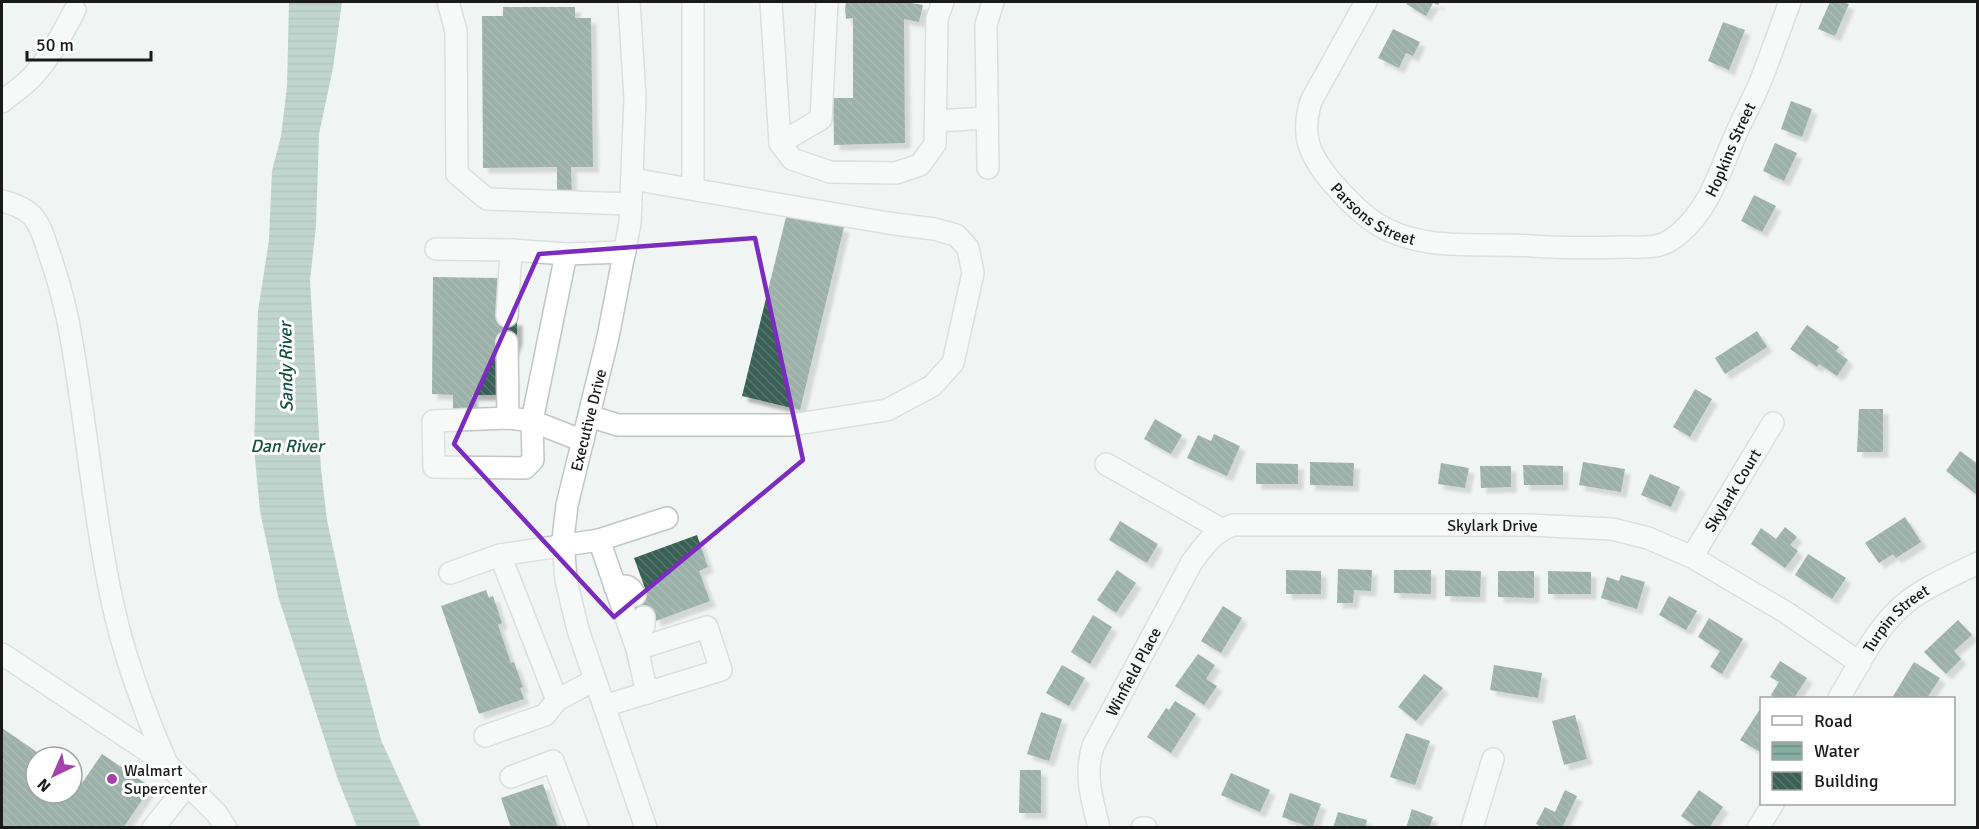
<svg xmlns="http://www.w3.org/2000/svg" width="1979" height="829" viewBox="0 0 1979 829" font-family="Signika,sans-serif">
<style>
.water{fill:url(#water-rules)}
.building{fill:url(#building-back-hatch);filter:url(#shadow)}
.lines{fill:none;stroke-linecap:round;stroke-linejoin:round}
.minor-casing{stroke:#c1c5c4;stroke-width:24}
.minor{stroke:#fff;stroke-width:21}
.marked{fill:none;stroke:#7b2cbf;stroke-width:4.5;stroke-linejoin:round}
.poi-dot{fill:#a242aa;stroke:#fff;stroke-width:2}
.labels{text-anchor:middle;stroke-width:6;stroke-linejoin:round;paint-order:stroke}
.street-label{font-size:16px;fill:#191a19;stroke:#fff}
.poi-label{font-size:16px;fill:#191a19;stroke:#fff;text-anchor:start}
.water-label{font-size:18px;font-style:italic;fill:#185043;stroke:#fff}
</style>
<defs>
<pattern id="water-rules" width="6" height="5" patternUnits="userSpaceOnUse" patternTransform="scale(1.5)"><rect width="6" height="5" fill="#86afa3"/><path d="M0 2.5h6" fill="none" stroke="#6d8e84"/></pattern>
<pattern id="building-back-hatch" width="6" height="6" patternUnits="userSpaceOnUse" patternTransform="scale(1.5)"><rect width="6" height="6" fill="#396055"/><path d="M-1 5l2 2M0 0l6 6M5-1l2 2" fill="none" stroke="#59766e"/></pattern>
<filter id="shadow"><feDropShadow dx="5.5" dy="5.5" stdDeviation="1.5" flood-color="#0004"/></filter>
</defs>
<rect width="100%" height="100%" fill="#f0f4f3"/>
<!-- water -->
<path class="water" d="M289,2H342L333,68L319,134L316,226L310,280L321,469L327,520L347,612L381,740L421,827H357L337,777L278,596L260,511L254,448L258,311L269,240L272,171L281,136L287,86Z"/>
<!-- building -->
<path class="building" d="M846,2H906L923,5L919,22L904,19L905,143L834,145L833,98H853V18L846,19L845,9Z
M1408,2H1440L1438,5L1433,3L1426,16L1406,4Z
M1830,2H1842L1849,4L1835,36L1818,29Z
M503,7H575V18H591L593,167H571L572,198H557V167L483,168L482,16H503Z
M1723,22L1745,30L1729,70L1708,61Z
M1393,29L1420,42L1413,56L1406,53L1399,68L1378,58Z
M1791,101L1812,109L1802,137L1781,129Z
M1775,143L1797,153L1784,181L1763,171Z
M1754,195L1776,206L1762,232L1741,221Z
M787,213L844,227L800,410L742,396Z
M433,277L499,278V320H517V339L497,395H472V412H453V395L432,394Z
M1807,325L1839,347L1836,351L1848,360L1837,376L1819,364L1817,367L1790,349Z
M1757,331L1767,347L1725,374L1715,358Z
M1695,389L1712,399L1690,437L1673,427Z
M1859,409H1883V452H1857Z
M1155,419L1182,435L1171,454L1144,439Z
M1214,434L1240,446L1227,476L1187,458L1198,435L1211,441Z
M1960,451L1978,464L1976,494L1946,471Z
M1310,462L1354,463L1353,486L1310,485Z
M1583,462L1625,469L1621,492L1579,485Z
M1256,463L1298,464V484H1256Z
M1441,463L1469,468L1465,488L1438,484Z
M1523,465L1563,466V485H1524Z
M1480,466H1511V487L1481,488Z
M1650,474L1680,487L1671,507L1641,495Z
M1905,517L1921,542L1896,558L1893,554L1879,563L1865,543Z
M1120,521L1158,544L1147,563L1109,540Z
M1785,527L1797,537L1790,545L1798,551L1785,568L1751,544L1761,528L1776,539Z
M697,535L708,567L699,571L710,601L656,621L653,613L638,619L630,597L646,591L634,558Z
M1808,554L1846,578L1832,599L1795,575Z
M1338,569L1372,570L1371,591L1354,590L1353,603H1337Z
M1117,570L1136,583L1116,613L1097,600Z
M1286,570L1321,571V594H1286Z
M1394,570H1431V594L1394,593Z
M1445,570L1481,571L1480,597L1445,596Z
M1498,571H1534V598L1498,597Z
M1548,571L1591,572V594H1548Z
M1621,575L1645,582L1637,609L1601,598L1607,577L1619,581Z
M486,590L489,598L493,596L502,623L498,625L511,663L514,662L523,687L520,688L524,699L479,714L441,606Z
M1669,596L1697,611L1686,630L1659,615Z
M1223,606L1242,618L1221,653L1201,641Z
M1093,615L1112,627L1090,664L1071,652Z
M1709,618L1743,639L1722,674L1710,667L1720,651L1698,637Z
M1958,620L1972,635L1954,651L1961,659L1946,674L1924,652Z
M1198,654L1215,665L1206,679L1217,686L1204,705L1175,686Z
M1780,661L1807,678L1794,698H1776L1771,695L1779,682L1770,677Z
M1914,662L1940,678L1927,698L1921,696L1919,698H1892Z
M1062,665L1085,678L1069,706L1046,693Z
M1494,665L1542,673L1538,698L1490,690Z
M1424,674L1443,688L1416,721L1398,707Z
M1175,701L1196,714L1171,753L1147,737L1166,708L1169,710Z
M1762,706V750L1760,752L1740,740Z
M1041,712L1062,719L1049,761L1027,754Z
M1575,715L1587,759L1564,765L1552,721Z
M2,728L44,757H36V793H72V776L82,783L102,754L151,787L123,828H2Z
M1406,733L1430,741L1415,785L1390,777Z
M1020,770H1041V813H1019Z
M1231,773L1270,790L1260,812L1221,795Z
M543,784L558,828H511L501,798Z
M1565,790L1577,796L1562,828H1544L1536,824L1545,807L1555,812Z
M1699,790L1723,807L1709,828H1698L1681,816Z
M1290,793L1321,804L1312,828L1282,817Z
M1412,809L1433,817L1429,828H1406Z
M1338,812L1367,820L1365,828H1333Z"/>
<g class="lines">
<!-- minor casing -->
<g class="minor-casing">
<g id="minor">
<path d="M448,2L456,31L457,174L487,199L631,204"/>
<path d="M629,2L635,98L630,223L608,337L567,505L563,539L566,580L578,630L646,828"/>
<path d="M771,2L780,143L792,159L830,172L896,173L920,165L935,144L937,19L943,2"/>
<path id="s1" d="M1366,2L1311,101C1301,135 1308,153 1330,180C1345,197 1364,218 1384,228C1429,252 1484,242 1532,246C1563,248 1592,248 1623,247C1633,247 1645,248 1655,246C1663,245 1673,239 1679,234C1709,209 1720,171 1735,136C1742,120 1751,103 1758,87C1770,59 1779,30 1790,2"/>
<path d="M2,102C11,94 22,87 31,78C50,58 62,34 75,10"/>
<path d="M936,121L987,118"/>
<path d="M780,143L821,119L827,2"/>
<path d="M988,168L986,25L993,2"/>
<path d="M693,188V2"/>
<path d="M2,201C14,204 29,209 36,221C42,229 45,241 48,250C59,281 67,311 72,343C87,430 94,519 113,605C125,660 145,713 167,764"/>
<path d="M436,249L511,250L566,254L625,252"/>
<path d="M566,254L532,421L533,460L525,468L434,467L433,421L508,418L532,421L583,441"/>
<path d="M507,316L511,250"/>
<path d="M507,342L508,418"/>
<path d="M589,416L618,425H791L887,410L932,386L953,363L973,273L968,248L956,235L934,229L888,223L632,179"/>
<path d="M1106,464L1221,529"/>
<path d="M599,540L667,518"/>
<path id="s2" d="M1692,557L1773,423"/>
<path d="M450,573L500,555"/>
<path d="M615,587C626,585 630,585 635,595"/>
<path d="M633,638L644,626V617"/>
<path d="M637,649L647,693"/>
<path d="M2,654L167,764L217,814L226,828"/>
<path id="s3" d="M1839,698C1859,665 1877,625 1908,601C1929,585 1954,575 1978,563"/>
<path d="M557,700L500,555L599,540L637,649L707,627L721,670L604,706"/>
<path d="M485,736L545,715L557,700L595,680"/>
<path d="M511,777L553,761L578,828"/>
<path d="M153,828L188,784"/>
<path id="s4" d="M1099,828C1092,798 1084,776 1093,746L1192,562C1204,546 1213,532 1233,525H1528L1612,529L1648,538L1692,557L1787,613L1860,663"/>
<path d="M1142,828H1146"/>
<path d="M1472,828L1493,759"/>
<path d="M1758,828L1773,804"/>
</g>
</g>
<!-- minor -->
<use href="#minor" class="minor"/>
</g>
<!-- marked area -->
<path d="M0 0H1979V829H0ZM755,238L803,460L614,617L454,444L539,254Z" fill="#f0f4f3" fill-opacity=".55" fill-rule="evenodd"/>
<path class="marked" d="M755,238L803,460L614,617L454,444L539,254Z"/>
<!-- markers -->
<circle class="poi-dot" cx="112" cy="779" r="6"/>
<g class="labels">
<!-- street labels -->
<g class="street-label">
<text dy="6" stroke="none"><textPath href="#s1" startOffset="672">Hopkins Street</textPath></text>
<text dy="6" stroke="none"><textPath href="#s1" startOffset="255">Parsons Street</textPath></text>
<text transform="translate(588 420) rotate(-76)" y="6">Executive Drive</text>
<text dy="6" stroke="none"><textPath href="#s2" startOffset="78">Skylark Court</textPath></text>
<text dy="6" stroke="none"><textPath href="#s4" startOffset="608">Skylark Drive</textPath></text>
<text dy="6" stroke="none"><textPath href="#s3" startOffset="99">Turpin Street</textPath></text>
<text dy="6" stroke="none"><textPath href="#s4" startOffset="168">Winfield Place</textPath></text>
</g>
<!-- poi labels -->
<g class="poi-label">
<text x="124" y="776">Walmart<tspan x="124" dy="18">Supercenter</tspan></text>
</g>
<!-- water labels -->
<g class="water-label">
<text transform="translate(286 367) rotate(-91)" y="6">Sandy River</text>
<text x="287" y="452">Dan River</text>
</g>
</g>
<!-- border -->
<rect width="1979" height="829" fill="none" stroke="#191a19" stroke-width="6"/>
<!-- legend -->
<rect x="1760" y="697" width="195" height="108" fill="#ffffff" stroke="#a3a3a3" stroke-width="1.5"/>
<rect x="1772" y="716" width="30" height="9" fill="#ffffff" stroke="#a3a3a3" stroke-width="1.5"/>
<text x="1814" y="727" font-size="18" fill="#191a19">Road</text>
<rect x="1772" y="742" width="30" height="18" fill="url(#water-rules)" stroke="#a3a3a3" stroke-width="1.5"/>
<text x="1814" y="757" font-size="18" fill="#191a19">Water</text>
<rect x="1772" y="772" width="30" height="18" fill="url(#building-back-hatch)" stroke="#a3a3a3" stroke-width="1.5"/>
<text x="1814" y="787" font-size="18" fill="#191a19">Building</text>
<!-- north arrow -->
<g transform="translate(54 775) rotate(224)"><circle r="28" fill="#ffffff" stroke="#a3a3a3" stroke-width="1.5"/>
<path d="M0-4.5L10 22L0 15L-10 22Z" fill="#a242aa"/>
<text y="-9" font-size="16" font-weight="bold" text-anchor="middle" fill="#191a19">N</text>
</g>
<!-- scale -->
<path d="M27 51v9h124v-9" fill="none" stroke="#191a19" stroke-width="3"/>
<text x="36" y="51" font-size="18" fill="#191a19" stroke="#ffffff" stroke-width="4.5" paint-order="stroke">50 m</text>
</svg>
